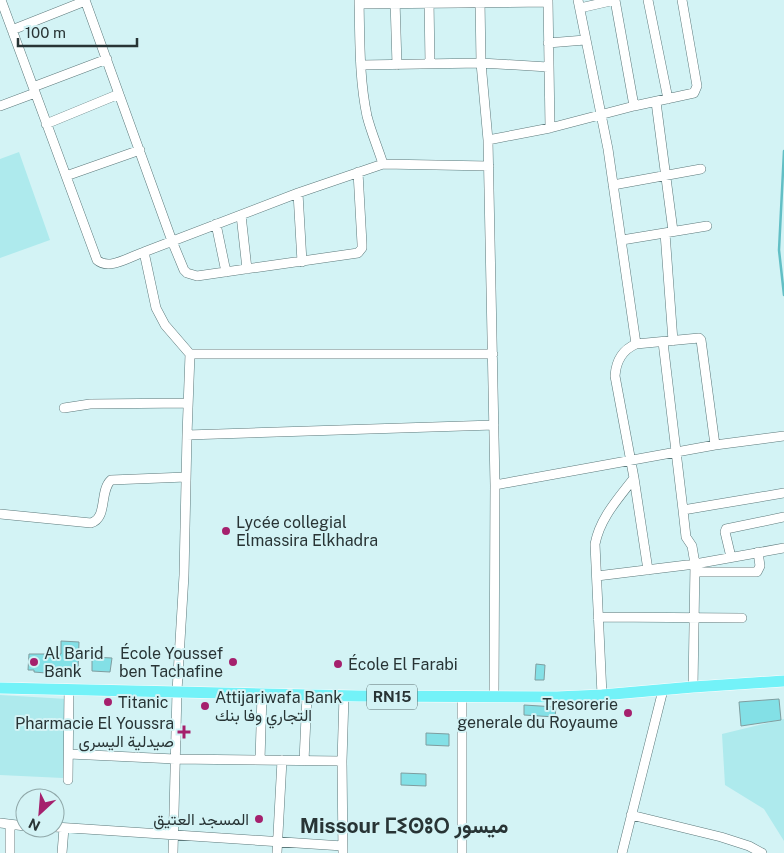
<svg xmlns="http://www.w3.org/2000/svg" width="784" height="853" viewBox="0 0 784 853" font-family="'Public Sans',Vazirmatn,'Noto Sans Tifinagh',sans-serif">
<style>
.green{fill:#aeeaed}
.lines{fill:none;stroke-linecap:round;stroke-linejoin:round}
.stream{stroke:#62bfc5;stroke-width:2.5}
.building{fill:#83e0e6;stroke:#7f9d9f}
.minor-casing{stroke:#5c797b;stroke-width:10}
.major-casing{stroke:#fff;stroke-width:12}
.minor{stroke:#fff;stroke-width:9}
.major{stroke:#73f2f8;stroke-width:11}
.poi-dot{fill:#a5206d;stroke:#d3f3f5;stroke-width:2}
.labels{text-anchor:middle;stroke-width:4;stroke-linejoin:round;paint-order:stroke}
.shield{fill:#d3f3f5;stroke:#5b6d6f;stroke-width:1}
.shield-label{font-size:15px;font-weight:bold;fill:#283435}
.poi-label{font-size:16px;fill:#283435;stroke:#d3f3f5;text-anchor:start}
.district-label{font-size:21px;font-weight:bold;fill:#283435;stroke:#d3f3f5}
</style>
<rect width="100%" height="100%" fill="#d3f3f5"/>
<!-- green -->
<path class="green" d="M19,152L50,240L0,258V159Z
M0,695L67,699L63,778L0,775Z
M784,719V841L764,809L725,785L722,734Z"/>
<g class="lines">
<!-- stream -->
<path class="stream" d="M784,151L779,250L784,295"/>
</g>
<!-- building -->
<path class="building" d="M61,641L79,642L78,671L46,670V673L34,672V670H28L29,654H61Z
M92,657L112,658L110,672L92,671Z
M536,664L545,665L544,680H535Z
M779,699L781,720L741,726L739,702Z
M524,705L556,707L555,717L524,715Z
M426,733L449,734V746L426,745Z
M401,773L426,774V786L401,785Z"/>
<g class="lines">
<!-- minor casing -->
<g class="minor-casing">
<path id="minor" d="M1,0L97,260C109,271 131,256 144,252
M85,0L172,241L184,270L187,273L197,276L358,253L362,248V244L358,172
M359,0C360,39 359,78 367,116C371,132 378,148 383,164
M395,0L397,65
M429,0L430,64
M480,0L481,63L488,140
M548,0L550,128
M578,0L608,149L636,344C622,350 616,361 615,376L634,478C618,499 600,518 595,544L602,695
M615,0L634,106
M648,0L668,99
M359,4L548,2
M580,8L615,0
M12,30L85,1
M548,43L585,40
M361,65L481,63L548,67
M33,87L107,59
M656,102L673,231
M0,106L35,93
M46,124L119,94
M489,166L383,164L298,193L144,252L156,308L165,325L190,354H493
M66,176L140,150
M613,185L701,169
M298,193L302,262
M241,215L247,269
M216,224L226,272
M665,233L673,341
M622,240L707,226
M663,342L683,510
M636,344L699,338L701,340L715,445
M64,408L90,404L188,403
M187,435L494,425
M634,478L648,570
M495,485L715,445L784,436
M0,514L91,523C108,518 99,491 111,480L186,477
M731,557L725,532L726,529L784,517
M695,572H757L760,566L758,552
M597,576L695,564L784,548
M598,617L742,618
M693,687L695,564L692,546L686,537L683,510L784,493
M462,697V853
M494,697L495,485L488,140L550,128L634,106L694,93L697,86L682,0
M69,754L175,759L342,761
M260,760L262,694
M304,761L307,695
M68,780L69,689
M631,815L721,837L749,846L762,853
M0,823L25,826
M10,825V853
M55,827L343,846
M62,853L64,828
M173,853L177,691L184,575L187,435L190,354
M277,853L282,760
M343,853L342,761L344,696
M622,853L663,690"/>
</g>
<!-- major casing -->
<g class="major-casing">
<path id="major" d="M0,688L358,696L557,697L602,695L693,687L784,681"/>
</g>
<!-- minor -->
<use href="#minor" class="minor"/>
<!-- major -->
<use href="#major" class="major"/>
</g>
<!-- markers -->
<g class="poi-dot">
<circle cx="226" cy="531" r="5"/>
<circle cx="34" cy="662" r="5"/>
<circle cx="233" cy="662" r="5"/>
<circle cx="338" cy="664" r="5"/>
<circle cx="108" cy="702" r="5"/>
<circle cx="205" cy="706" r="5"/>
<circle cx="628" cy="713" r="5"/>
<path d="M181.5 724.5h5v5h5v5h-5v5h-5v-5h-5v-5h5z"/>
<circle cx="259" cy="819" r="5"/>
</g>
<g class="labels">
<!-- shield labels -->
<rect class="shield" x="367" y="684.5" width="50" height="25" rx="4"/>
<g class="shield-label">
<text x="392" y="702">RN15</text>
</g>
<!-- poi labels -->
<g class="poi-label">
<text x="236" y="528">Lycée collegial<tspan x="236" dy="18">Elmassira Elkhadra</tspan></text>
<text x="44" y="659">Al Barid<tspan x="44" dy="18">Bank</tspan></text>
<text x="223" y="659" text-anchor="end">École Youssef<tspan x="223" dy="18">ben Tachafine</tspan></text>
<text x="348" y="670">École El Farabi</text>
<text x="215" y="703">Attijariwafa Bank<tspan x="215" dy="18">التجاري وفا بنك</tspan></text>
<text x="118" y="708">Titanic</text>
<text x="618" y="710" text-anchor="end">Tresorerie<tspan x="618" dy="18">generale du Royaume</tspan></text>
<text x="174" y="729" text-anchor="end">Pharmacie El Youssra<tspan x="174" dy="18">صيدلية اليسرى</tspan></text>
<text x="249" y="825" text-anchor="end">المسجد العتيق</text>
</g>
<!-- district labels -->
<g class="district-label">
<text x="404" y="833">Missour ⵎⵉⵙⵓⵔ ميسور</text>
</g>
</g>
<!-- north arrow -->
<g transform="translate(40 813) rotate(206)"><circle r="24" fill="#d3f3f5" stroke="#8fa7a8"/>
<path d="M0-4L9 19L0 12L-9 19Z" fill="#a5206d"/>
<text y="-8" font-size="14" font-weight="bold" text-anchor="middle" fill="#283435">N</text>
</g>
<!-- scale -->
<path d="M18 38v8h119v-8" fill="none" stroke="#283435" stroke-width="2.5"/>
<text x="25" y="38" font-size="15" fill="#283435" stroke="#d3f3f5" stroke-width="4" paint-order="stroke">100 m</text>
</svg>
